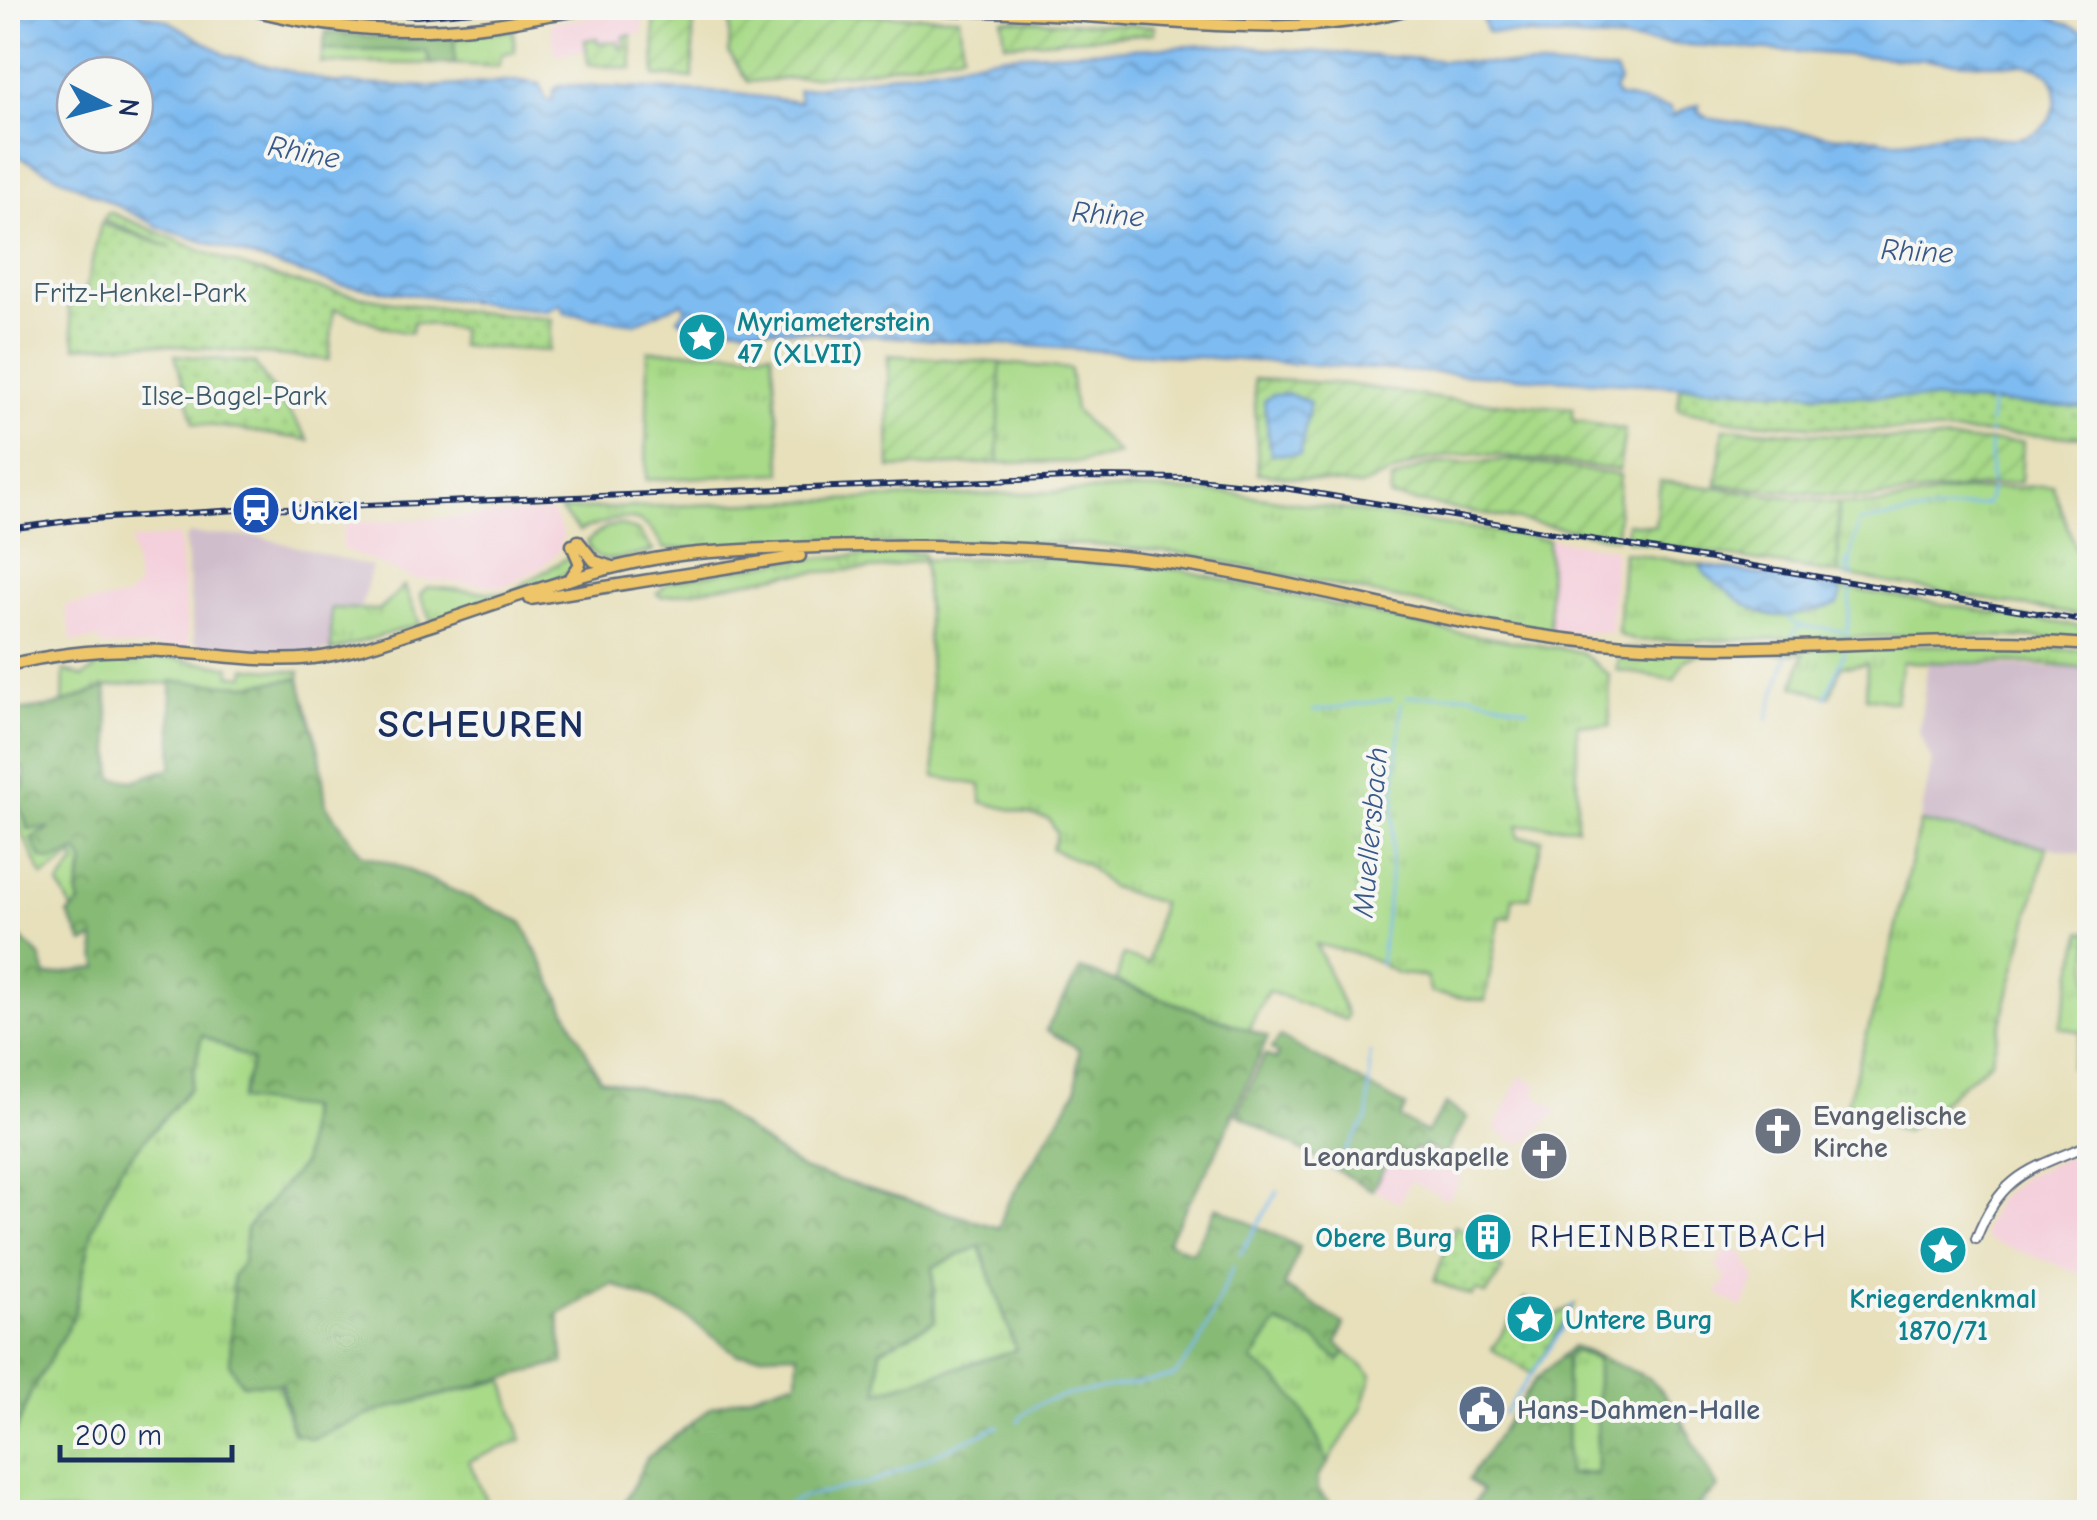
<svg xmlns="http://www.w3.org/2000/svg" width="2097" height="1520" viewBox="0 0 2097 1520" font-family="'Comic Neue',sans-serif">
<style>
.built{fill:#f4cfdc}
.industrial{fill:#d0bdcc}
.grass{fill:url(#grass-tufts);stroke:#628473;stroke-width:2.5}
.forest{fill:url(#forest-crowns);stroke:#507469;stroke-width:2.5;fill-rule:evenodd}
.park{fill:url(#park-dots);stroke:#628473;stroke-width:2.5}
.garden{fill:url(#garden-furrows);stroke:#628473;stroke-width:2.5}
.water{fill:url(#water-waves);stroke:#4c75a8;stroke-width:2.5;fill-rule:evenodd}
.lines{fill:none;stroke-linecap:round;stroke-linejoin:round}
.stream{stroke:#7ebbf1;stroke-width:2.5}
.minor-casing{stroke:#626d7f;stroke-width:12}
.major-casing{stroke:#626d7f;stroke-width:15}
.minor{stroke:#fff;stroke-width:8}
.major{stroke:#eec569;stroke-width:10}
.rail-casing{stroke:#1b2f5e;stroke-width:6}
.rail{stroke:#f6f6f2;stroke-width:2.5;stroke-dasharray:8;stroke-linecap:butt}
.labels{text-anchor:middle;stroke-width:8;stroke-linejoin:round;paint-order:stroke}
.park-label{font-size:28px;fill:#3e5a68;stroke:#f6f6f2}
.culture-label{font-size:28px;font-weight:bold;fill:#0d838f;stroke:#f6f6f2;text-anchor:start}
.transit-label{font-size:28px;font-weight:bold;fill:#164399;stroke:#f6f6f2;text-anchor:start}
.worship-label{font-size:28px;font-weight:bold;fill:#5b616d;stroke:#f6f6f2;text-anchor:start}
.service-label{font-size:28px;font-weight:bold;fill:#4e5e75;stroke:#f6f6f2;text-anchor:start}
.water-label{font-size:30px;font-style:italic;fill:#39598a;stroke:#f6f6f2}
.quarter-label{font-size:32px;letter-spacing:2.5px;fill:#1b2f5e;stroke:#f6f6f2}
.district-label{font-size:38px;font-weight:bold;letter-spacing:2.5px;fill:#1b2f5e;stroke:#f6f6f2}
</style>
<defs>
<pattern id="grass-tufts" width="24" height="20" patternUnits="userSpaceOnUse" patternTransform="scale(2.5)"><rect width="24" height="20" fill="#a8da88"/><path d="M3 7l-1-3M5 7V3M7 7l1-3M15 17l-1-3M17 17v-4M19 17l1-3" fill="none" stroke="#90bb78"/></pattern>
<pattern id="forest-crowns" width="20" height="18" patternUnits="userSpaceOnUse" patternTransform="scale(2.5)"><rect width="20" height="18" fill="#86ba74"/><path d="M2 6a3 3 0 1 1 6 0M12 15a3 3 0 1 1 6 0" fill="none" stroke="#6d9862"/></pattern>
<pattern id="park-dots" width="8" height="8" patternUnits="userSpaceOnUse" patternTransform="scale(2.5)"><rect width="8" height="8" fill="#a8da88"/><path d="M2 2h.1M6 6h.1" fill="none" stroke="#90bb78" stroke-width="1.8" stroke-linecap="round"/></pattern>
<pattern id="garden-furrows" width="10" height="10" patternUnits="userSpaceOnUse" patternTransform="scale(2.5)"><rect width="10" height="10" fill="#a8da88"/><path d="M-1 1l2-2M0 10L10 0M9 11l2-2" fill="none" stroke="#90bb78"/></pattern>
<pattern id="water-waves" width="16" height="10" patternUnits="userSpaceOnUse" patternTransform="scale(2.5)"><rect width="16" height="10" fill="#7ebbf1"/><path d="M0 5q4-4 8 0t8 0" fill="none" stroke="#6698c6"/></pattern>
</defs>
<rect width="100%" height="100%" fill="#f6f6f2"/>
<filter id="ink" filterUnits="userSpaceOnUse"><feTurbulence type="fractalNoise" baseFrequency=".01" numOctaves="2"/><feDisplacementMap in="SourceGraphic" scale="20" xChannelSelector="R" yChannelSelector="G"/><feConvolveMatrix kernelMatrix="1 2 1 2 8 2 1 2 1" color-interpolation-filters="sRGB"/></filter>
<filter id="wash" filterUnits="userSpaceOnUse"><feTurbulence type="fractalNoise" baseFrequency=".0048" numOctaves="4" result="noise"/><feDisplacementMap in="SourceGraphic" scale="40" xChannelSelector="R" yChannelSelector="G"/><feGaussianBlur stdDeviation="2.25" result="paint"/><feColorMatrix in="noise" values="0 0 0 0 0 0 0 0 0 0 0 0 0 0 0 0 0 1.4 0 .05"/><feComposite in="paint" operator="in"/></filter>
<g filter="url(#wash)">
<rect width="100%" height="100%" fill="#e7e0bb"/>
<!-- built -->
<path class="built" d="M627,14L642,15L643,34L624,36L625,48L619,49L618,41L598,44L596,38L585,40L586,50L555,55L551,22Z
M551,512L563,532L559,551L541,568L503,586L414,579L341,548L345,523Z
M179,535L189,648L101,646L100,639L72,642L65,606L126,598L138,586L131,541Z
M1548,539L1615,549L1611,633L1550,631Z
M1520,1076L1538,1085L1534,1094L1558,1110L1527,1142L1515,1143L1495,1129Z
M1426,1147L1465,1170L1448,1200L1411,1181L1398,1203L1374,1189L1395,1149L1422,1151Z
M2089,1148V1276L1987,1240L1983,1232L1997,1199L2022,1178Z
M1727,1247L1743,1254L1756,1279L1742,1308L1717,1294L1726,1278L1716,1267Z"/>
<!-- industrial -->
<path class="industrial" d="M189,534L260,537L372,567L360,610L331,608V651L287,654L202,648L194,641L185,540Z
M1928,662L2089,669V855L1920,822L1932,761L1919,733Z"/>
<!-- grass -->
<path class="grass" d="M513,30L515,51L502,54L498,67L455,64L454,37Z
M323,50L427,51L431,64L321,63Z
M648,351L772,352L782,473L646,480Z
M1000,363L1070,369L1075,411L1119,454L1080,462L998,463Z
M2052,485L2089,585V617L1838,574V503L1878,505L1950,492Z
M1139,489L1229,493L1548,539L1550,631L1186,554L1094,545L985,542L664,549C642,504 616,519 579,531L560,510Z
M620,525L638,531L653,551C629,556 595,572 587,541L607,527Z
M1623,552L2089,628L2090,641C1937,629 1785,643 1632,640L1618,634Z
M899,553L923,554L925,560L1026,556L1182,570L1441,630L1581,652L1609,675L1610,726L1577,724V827L1518,825V837L1542,839L1530,898L1513,897L1510,918L1500,917L1485,1001L1431,993L1426,977L1397,973L1365,956L1316,944L1347,1015L1345,1020L1268,991L1248,1030L1116,981L1123,955L1148,963L1161,903L1110,887L1086,864L1052,849L1057,833L1049,819L981,802V785L935,777L924,560L884,568L788,574L661,597L657,594L668,582L786,560Z
M572,555L576,565C561,585 460,612 431,621L420,595L427,587L507,594Z
M404,586L420,624L331,651V608L380,610Z
M1932,645L2090,650L2089,669L2030,663L1902,662L1896,702L1866,697L1867,664L1841,666L1830,697L1794,686L1804,653L1697,655L1685,660L1674,680L1616,670L1622,649Z
M109,658H171L230,667V675L245,676L246,668L300,672L299,678L248,685L136,683L106,687L63,703L64,670L83,677Z
M25,779V786L16,792L28,829L50,827V832L41,833L61,859L77,851L84,862L77,893L80,904L73,911L59,885L75,863L74,856L43,877L21,831L8,781Z
M1920,822L2047,847L1991,1061L1905,1132L1846,1108L1890,952Z
M2082,932H2089V1065L2070,1068L2082,1032L2060,1027Z
M202,1035L252,1061L241,1100L308,1107L303,1163L246,1229L243,1262L293,1433L312,1439L378,1411L504,1380L522,1440L469,1461L491,1512H13L8,1452L30,1394L73,1318L93,1228L120,1168L190,1088Z
M980,1246L1016,1350L877,1393L879,1350L935,1321L933,1267Z
M1276,1323L1313,1338L1339,1360L1346,1352L1372,1375L1362,1407L1328,1463L1311,1422L1251,1362Z
M1573,1351L1597,1358V1474L1577,1472L1568,1476L1566,1358Z"/>
<!-- forest -->
<path class="forest" d="M326,31L401,39L454,37L455,64H431L426,51L323,50Z
M299,678L320,754L326,805L362,855L397,865L522,922L600,1079L711,1105L802,1169L999,1228L1006,1206L1076,1091L1079,1049L1046,1030L1081,969L1268,1037L1214,1157L1167,1242L1192,1252L1217,1207L1300,1247L1284,1286L1344,1324L1337,1343L1346,1352L1339,1361L1313,1338L1277,1323L1252,1361C1298,1391 1307,1413 1328,1463L1318,1476V1490L1330,1503L1325,1512H620L647,1458L712,1407L797,1380L798,1353L738,1355L684,1315L612,1284L558,1315L564,1363L378,1411L312,1439L293,1433L282,1384H242L230,1365L233,1275L243,1262L246,1229L303,1163L308,1108L240,1100L252,1061L202,1035L190,1088L120,1168L93,1228L73,1318L30,1394L8,1452V926L40,956L46,976L98,968L94,939L83,943L68,914L80,904L77,893L84,862L77,851L53,861L41,858L31,838L51,828L28,829L16,792L25,786L24,768L8,766V712L55,706L106,687L113,778L134,781L173,767L171,681L248,685ZM980,1246L1016,1350L878,1392L880,1350L935,1321L933,1267Z
M1280,1037L1406,1107L1400,1118L1426,1133L1446,1104L1467,1118L1444,1157L1426,1146L1422,1151L1415,1148L1410,1157L1395,1149L1372,1190L1237,1114L1265,1055L1276,1060L1278,1054L1271,1049Z
M1573,1346L1649,1378L1673,1404L1718,1488L1696,1507L1697,1512H1577L1588,1501L1563,1504L1566,1512H1469L1482,1491L1468,1480L1535,1380ZM1574,1351L1597,1359V1473L1568,1475L1566,1358Z"/>
<!-- park -->
<path class="park" d="M109,212C156,230 203,254 251,269C347,301 451,311 552,319L549,351L460,346V329L413,322L411,333C384,331 361,315 334,309L329,360L144,343L76,347L68,306L84,296L101,223L172,248L103,220Z
M175,355L254,363L309,440L194,423Z
M1680,386L2089,408V437L1851,429L1738,421L1678,409Z
M1455,1225L1499,1254L1493,1263L1503,1269L1486,1295L1476,1290L1472,1296L1434,1281Z
M1525,1298L1554,1316L1574,1305L1532,1374L1492,1349Z"/>
<!-- garden -->
<path class="garden" d="M734,12L959,17L963,53L852,73L748,82L729,53L730,15Z
M654,16H693V78L655,76Z
M1002,19L1154,26V33L1005,44Z
M631,35L632,69L588,64L585,40L597,38L598,44L618,41L619,48H624V36Z
M888,355L1000,363L998,463L890,468Z
M1254,379L1346,384L1442,399L1573,408L1572,420L1625,430L1619,470L1476,453L1427,459L1360,486L1258,473Z
M1724,428L1916,440L2023,442L2021,482L1869,499L1717,485Z
M1511,460L1620,475L1616,538L1390,497L1392,480L1428,464Z
M1660,481L1838,503V574L1626,540L1627,523L1655,526Z"/>
<!-- water -->
<path class="water" d="M8,8H129L169,21L226,55L335,83L430,87L520,81L540,84L546,99L552,100L553,90L559,85L729,93L800,102L798,90L1006,55L1215,45L1616,72L1619,82L1614,90L1618,97L1670,108L1673,115L1699,104V112L1712,119L1839,137C1858,133 1867,137 1884,140C1908,144 1930,134 1953,133C1985,132 2024,152 2049,121C2072,64 2032,63 1989,64L1487,32L1481,15L1484,8H2030L2089,33V408L1403,371L684,323L678,318L686,309L682,302L636,323L565,313L561,304L547,311L339,285L164,229L8,151ZM75,75H135V135H75Z
M1289,394L1310,402L1300,455L1271,454L1264,401L1272,395Z
M1706,566L1835,587L1842,593L1838,604C1768,626 1763,619 1706,575L1701,567Z"/>
<g class="lines">
<!-- stream -->
<path class="stream" d="M1990,424L1991,401
M1990,431V435
M1990,444L1991,483
M8,551L12,549
M1845,577L1848,560
M1852,578L1850,558L1859,522L1987,504L1991,488
M1789,619L1800,626L1843,631
M1792,635L1799,626
M1847,636L1851,588
M1407,697L1469,694L1528,709
M1826,698L1845,649
M1313,711L1392,699
M1767,720L1788,652
M1380,965L1389,892L1401,703
M1333,1170L1368,1118L1370,1052
M1240,1254L1278,1191
M1504,1414L1561,1331L1572,1305
M1019,1421C1034,1388 1141,1388 1175,1375L1199,1345L1233,1267
M771,1512L800,1498L872,1483L999,1426
M1693,1512L1707,1504"/>
</g>
</g>
<g filter="url(#ink)">
<g class="lines">
<!-- minor casing -->
<g class="minor-casing">
<path id="minor" d="M1976,1239C2001,1174 2029,1170 2090,1144"/>
</g>
<!-- major casing -->
<g class="major-casing">
<path id="major" d="M246,8C323,29 403,35 482,26C523,21 563,10 604,8
M845,8C930,9 1014,11 1099,17C1205,24 1308,38 1412,8
M578,541L594,561L612,567
M569,580L580,564L572,545
M530,599L800,556
M8,665C63,652 119,647 176,652C221,655 267,663 313,658C355,653 395,637 435,624C525,594 615,558 711,552C868,542 1042,542 1197,567C1330,588 1458,629 1592,642C1757,659 1924,631 2090,645"/>
</g>
<!-- minor -->
<use href="#minor" class="minor"/>
<!-- major -->
<use href="#major" class="major"/>
<!-- rail casing -->
<g class="rail-casing">
<path id="rail" d="M317,8L416,16L507,8
M8,529L76,520L238,510L1093,477L1188,478L1284,488L2090,622"/>
</g>
<!-- rail -->
<use href="#rail" class="rail"/>
</g>
</g>
<!-- icons -->
<defs>
<g id="sight-disc" transform="scale(2.5)"><circle r="9.5" fill="#0f9aa8" stroke="#f6f6f2"/><path d="M0-6L1.8-2.2L6-1.7L2.9 1.2L3.7 5.4L0 3.3L-3.7 5.4L-2.9 1.2L-6-1.7L-1.8-2.2Z" fill="#fff"/></g>
<g id="station-disc" transform="scale(2.5)"><circle r="9.5" fill="#1a4fb4" stroke="#f6f6f2"/><path d="M-3-6H3Q5-6 5-4V2Q5 4 3 4L4.5 6H3L1.5 4h-3L-3 6H-4.5L-3 4Q-5 4-5 2V-4Q-5-6-3-6ZM-3.5-4v3h7v-3ZM-3.5 1v1.5H-2V1ZM2 1v1.5H3.5V1Z" fill="#fff"/></g>
<g id="church-disc" transform="scale(2.5)"><circle r="9.5" fill="#6b7280" stroke="#f6f6f2"/><path d="M-1.2-6h2.4v3.5h3.3v2.4h-3.3V6h-2.4V-.1h-3.3v-2.4h3.3Z" fill="#fff"/></g>
<g id="building-disc" transform="scale(2.5)"><circle r="9.5" fill="#0f9aa8" stroke="#f6f6f2"/><path d="M-4-6H4V6H1V3H-1V6H-4ZM-2.5-4.3h1.7v1.8h-1.7ZM.8-4.3h1.7v1.8H.8ZM-2.5-1h1.7V.8h-1.7ZM.8-1h1.7V.8H.8Z" fill="#fff"/></g>
<g id="civic-disc" transform="scale(2.5)"><circle r="9.5" fill="#5c6f8a" stroke="#f6f6f2"/><path d="M-.6-6.5H3V-4.5H.6V-3L4-1V1h2V6H-6V1h2V-1L-.6-3ZM-1.2 2.5V6h2.4V2.5Z" fill="#fff"/></g>
</defs>
<g fill-rule="evenodd">
<use href="#sight-disc" x="702" y="337"/>
<use href="#station-disc" x="256" y="510"/>
<use href="#church-disc" x="1778" y="1131"/>
<use href="#church-disc" x="1544" y="1156"/>
<use href="#building-disc" x="1488" y="1237"/>
<use href="#sight-disc" x="1943" y="1250"/>
<use href="#sight-disc" x="1530" y="1319"/>
<use href="#civic-disc" x="1482" y="1409"/>
</g>
<g class="labels">
<!-- park labels -->
<g class="park-label">
<text x="140" y="302">Fritz-Henkel-Park</text>
<text x="234" y="405">Ilse-Bagel-Park</text>
</g>
<!-- culture labels -->
<g class="culture-label">
<text x="737" y="331">Myriameterstein<tspan x="737" dy="32">47 (XLVII)</tspan></text>
<text x="1453" y="1247" text-anchor="end">Obere Burg</text>
<text x="1943" y="1308" text-anchor="middle">Kriegerdenkmal<tspan x="1943" dy="32">1870/71</tspan></text>
<text x="1565" y="1329">Untere Burg</text>
</g>
<!-- transit labels -->
<g class="transit-label">
<text x="291" y="520">Unkel</text>
</g>
<!-- worship labels -->
<g class="worship-label">
<text x="1813" y="1125">Evangelische<tspan x="1813" dy="32">Kirche</tspan></text>
<text x="1509" y="1166" text-anchor="end">Leonarduskapelle</text>
</g>
<!-- service labels -->
<g class="service-label">
<text x="1517" y="1419">Hans-Dahmen-Halle</text>
</g>
<!-- water labels -->
<g class="water-label">
<text transform="translate(304 152) rotate(11)" y="10">Rhine</text>
<text transform="translate(1108 214) rotate(4)" y="10">Rhine</text>
<text transform="translate(1917 251) rotate(3)" y="10">Rhine</text>
<text transform="translate(1370 832) rotate(-85)" y="10">Muellersbach</text>
</g>
<!-- quarter labels -->
<g class="quarter-label">
<text x="1679" y="1247">RHEINBREITBACH</text>
</g>
<!-- district labels -->
<g class="district-label">
<text x="482" y="737">SCHEUREN</text>
</g>
</g>
<!-- margin -->
<rect width="2097" height="1520" fill="none" stroke="#f6f6f2" stroke-width="40"/>
<!-- north arrow -->
<g transform="translate(105 105) rotate(96)"><circle r="48" fill="#f6f6f2" stroke="#9ea6b7" stroke-width="2.5"/>
<path d="M0-8L18 38L0 25L-18 38Z" fill="#1f6fb2"/>
<text y="-15" font-size="28" font-weight="bold" text-anchor="middle" fill="#1b2f5e">N</text>
</g>
<!-- scale -->
<path d="M60 1445v15h172v-15" fill="none" stroke="#1b2f5e" stroke-width="5"/>
<text x="75" y="1445" font-size="30" fill="#1b2f5e" stroke="#f6f6f2" stroke-width="8" paint-order="stroke">200 m</text>
</svg>
